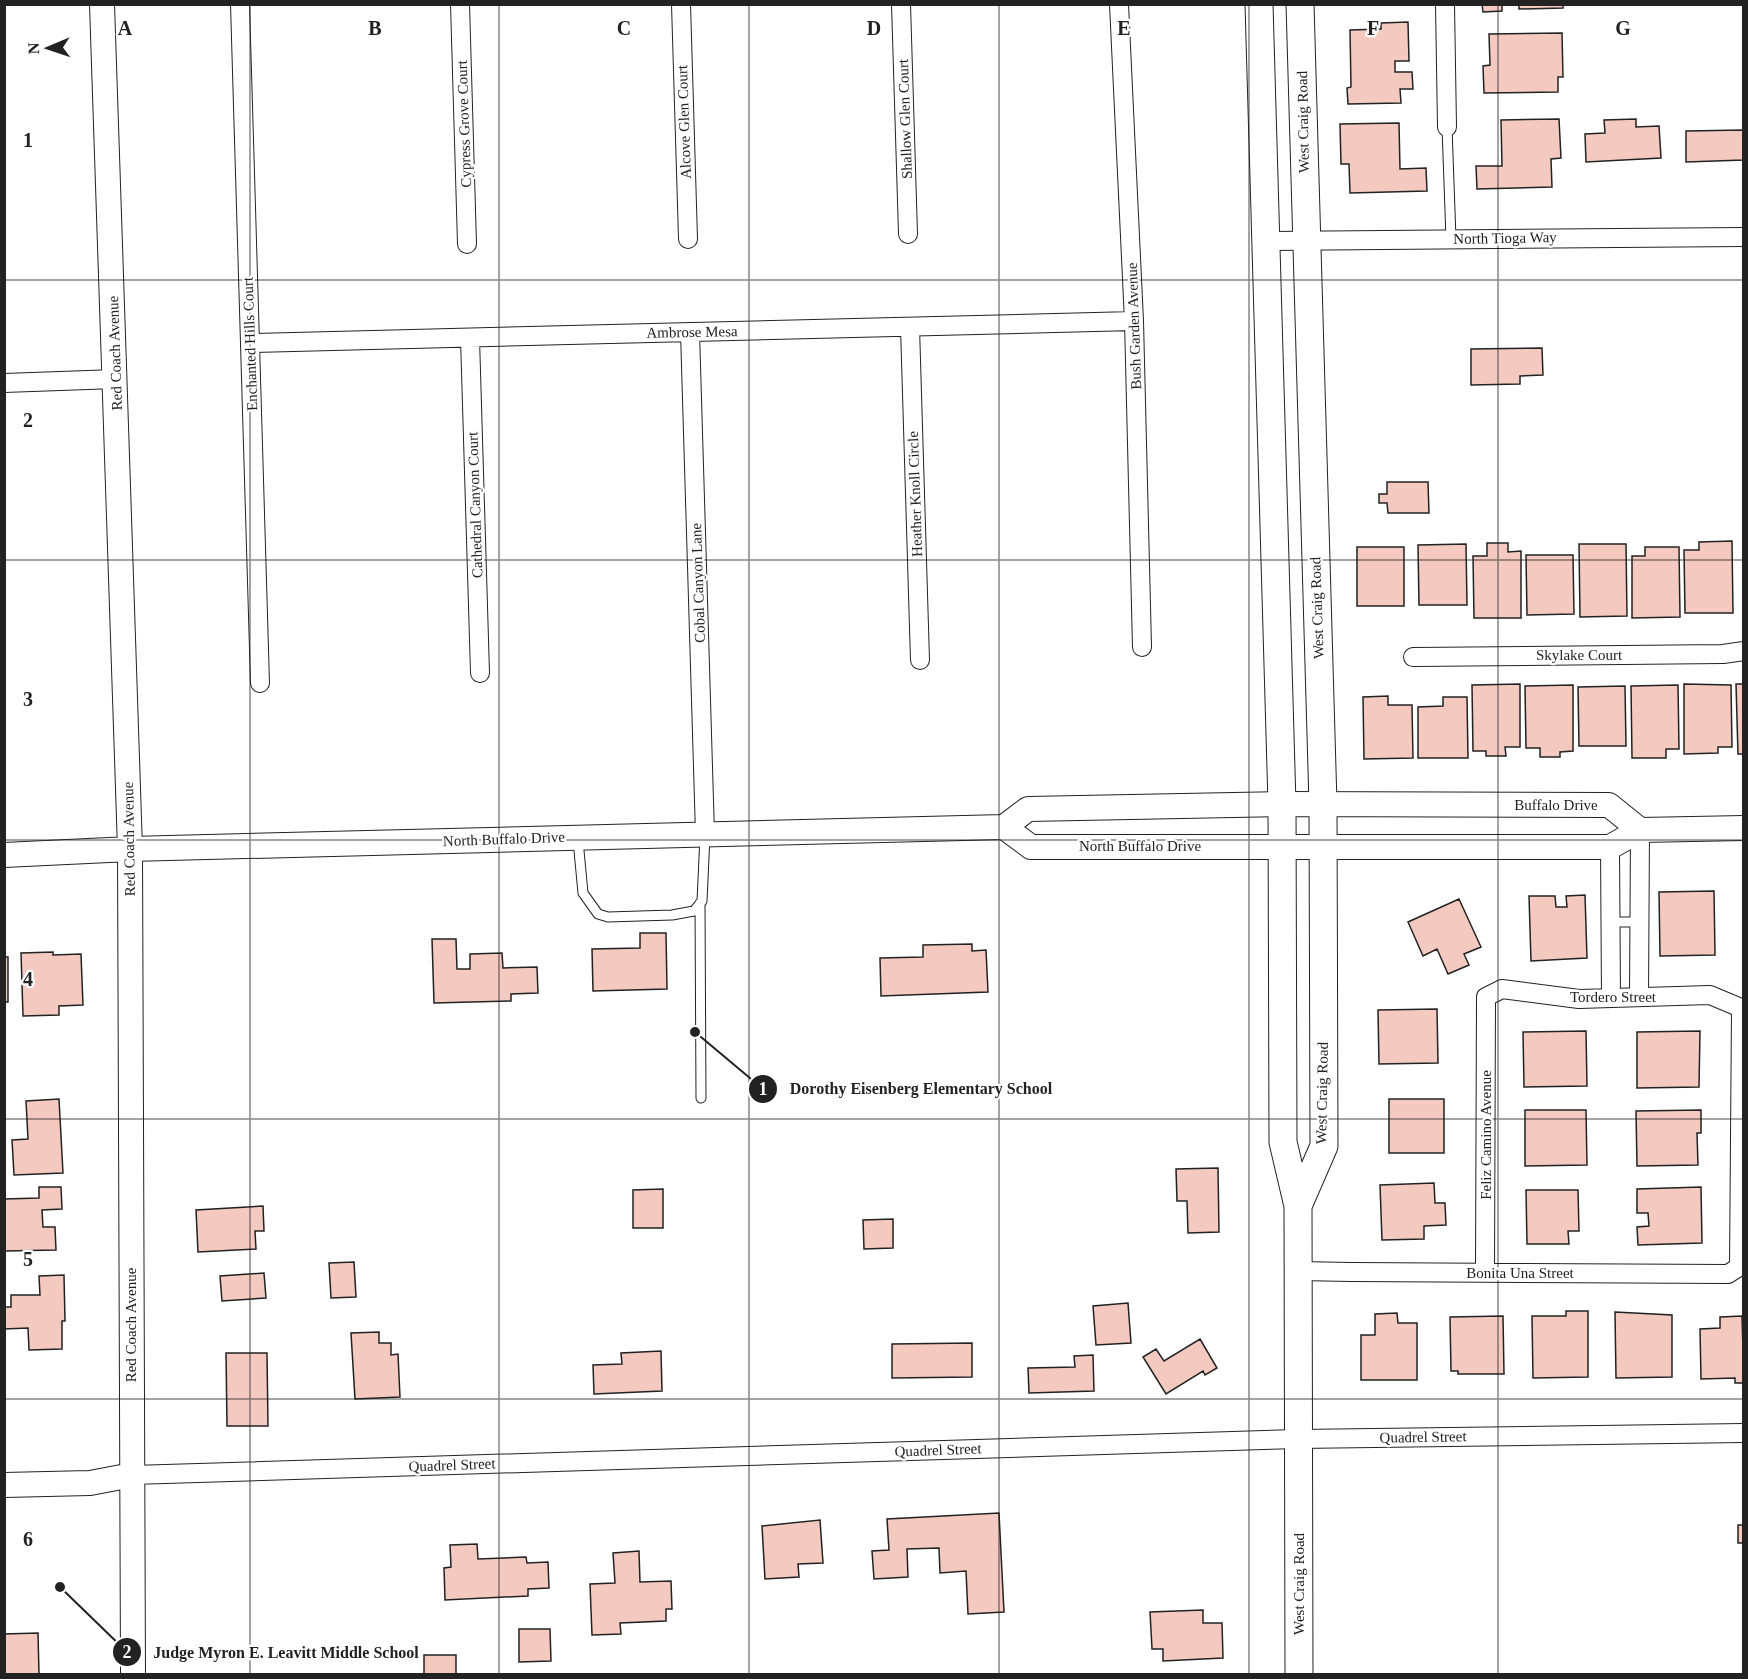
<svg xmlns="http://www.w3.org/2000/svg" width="1748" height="1679" viewBox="0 0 1748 1679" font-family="Georgia,serif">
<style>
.building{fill:#f3c9c0;stroke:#222;stroke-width:1.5}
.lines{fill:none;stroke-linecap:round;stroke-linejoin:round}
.lane-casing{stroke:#222;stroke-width:11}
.street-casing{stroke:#222;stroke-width:20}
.secondary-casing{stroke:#222;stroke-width:26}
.primary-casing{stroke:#222;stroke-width:29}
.lane{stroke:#fff;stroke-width:9}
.street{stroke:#fff;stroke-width:18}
.secondary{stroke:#fff;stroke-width:24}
.primary{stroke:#fff;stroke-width:27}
.grid{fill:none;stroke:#222;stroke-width:1.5;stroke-opacity:0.55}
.labels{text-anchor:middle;stroke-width:4.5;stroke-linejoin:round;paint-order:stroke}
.street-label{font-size:15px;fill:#222;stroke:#fff}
.grid-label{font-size:20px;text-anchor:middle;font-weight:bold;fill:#222;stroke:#fff;stroke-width:4.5;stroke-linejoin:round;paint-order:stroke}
.leader{fill:none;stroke:#222;stroke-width:2}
.callout-dot{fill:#222;stroke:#fff;stroke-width:2}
.mark-label{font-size:18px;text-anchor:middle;font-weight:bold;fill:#fff}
.callout-label{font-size:16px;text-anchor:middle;font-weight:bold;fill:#222;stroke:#fff;stroke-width:4.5;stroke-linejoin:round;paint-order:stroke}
</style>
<rect width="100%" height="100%" fill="#fff"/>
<!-- building -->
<path class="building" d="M1482,4H1502V11L1483,12Z
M1519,4H1563V8L1519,9Z
M1408,22L1409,61H1395V72H1412L1413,89H1400L1401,103L1348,104L1347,88L1351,87L1350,30L1381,29V23Z
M1562,33L1563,77H1558V92L1484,93L1483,66L1490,65L1489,34Z
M1559,119L1561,158L1551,159L1552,187L1477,189L1476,166H1502L1501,120Z
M1636,119V127L1659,126L1661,158L1586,162L1585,134L1605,133L1604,120Z
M1399,123L1400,169L1426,168L1427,191L1350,193L1349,164H1341L1340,124Z
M1744,130V160L1686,162V131Z
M1542,348L1543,375L1520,376V384L1471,385V349Z
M1387,482H1428L1429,513H1388L1387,503H1379V494H1387Z
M1732,541L1733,613H1685L1684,550H1699V542Z
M1487,543H1508V552L1521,551V618H1474L1473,556H1487Z
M1466,544L1467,605H1419L1418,545Z
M1579,544H1626L1627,616L1580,617Z
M1357,547H1404V606H1357Z
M1645,547H1679L1680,617L1632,618V556H1645Z
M1526,555H1573L1574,614L1527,615Z
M1520,684V747H1505L1506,756H1486V751H1473L1472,685Z
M1684,684L1731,685L1732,747H1718V753L1684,754Z
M1736,684H1744V754H1738Z
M1573,685V751L1560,752V757H1540V748H1526L1525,686Z
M1678,685L1679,749H1666V758H1632L1631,686Z
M1625,686L1626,746H1579L1578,687Z
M1388,696V705H1412L1413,758L1364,759L1363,697Z
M1443,697H1467L1468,758H1418V707L1443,706Z
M1714,891L1715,955L1660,956L1659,892Z
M1585,895L1587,958L1531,961L1529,896H1555L1556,907H1567L1566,896Z
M1459,899L1481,947L1464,954L1469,965L1448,974L1437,949L1423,956L1408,922Z
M640,933H666L667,989L593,991L592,949L640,948Z
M432,939H456L457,969H470V954L502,953L503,968L537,967L538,993L511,994V1001L434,1003Z
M972,944V951L986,950L988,992L881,996L880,958L923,957V945Z
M53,952V955L81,954L83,1005L59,1006V1015L23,1016L21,953Z
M4,957H8V1002H4Z
M1437,1009L1438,1063L1379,1064L1378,1010Z
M1586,1031L1587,1086L1524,1087L1523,1032Z
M1700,1031L1699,1087L1637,1088V1032Z
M59,1099L63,1173L14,1175L12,1140L28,1139L26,1101Z
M1389,1099H1444V1153H1389Z
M1525,1110H1586L1587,1165L1525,1166Z
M1701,1110V1133H1697L1698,1165L1637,1166L1636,1111Z
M1218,1168L1219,1232L1188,1233L1187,1201H1177L1176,1169Z
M1434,1183L1435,1203H1445L1446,1225L1424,1226V1239L1382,1240L1380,1185Z
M39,1187H61L62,1209L42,1210L43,1227H55L56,1250L4,1251V1199L39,1198Z
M1701,1187L1702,1243L1638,1245L1637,1227L1649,1226L1648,1213H1637V1189Z
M663,1189V1228H633V1190Z
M1526,1190H1578L1579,1231H1568L1569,1244H1527Z
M263,1206L264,1231H255L256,1249L198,1252L196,1210Z
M893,1219V1248L864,1249L863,1220Z
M354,1262L356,1297L331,1298L329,1263Z
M264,1273L266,1298L222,1301L220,1276Z
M64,1275L65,1321H62V1349L29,1350L28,1328L4,1329V1307H11V1295H40L39,1276Z
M1128,1303L1131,1343L1096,1345L1093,1306Z
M1566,1311H1588V1377L1533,1378L1532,1316H1566Z
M1615,1312L1672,1315V1377L1616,1378Z
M1397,1313L1398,1323H1417V1380H1361V1335H1375V1314Z
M1503,1316L1504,1374H1458V1371H1451L1450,1317Z
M1742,1316L1744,1383H1735V1378L1701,1379L1700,1329L1720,1328V1317Z
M379,1332V1343H391V1355L398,1354L400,1397L355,1399L351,1333Z
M1200,1339L1217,1368L1205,1375L1203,1371L1166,1394L1143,1357L1156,1349L1164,1361Z
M972,1343V1377L892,1378V1344Z
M661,1351L662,1391L594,1394L593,1365L622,1364L621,1353Z
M226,1353H267L268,1426H227Z
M1093,1355L1094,1391L1029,1393L1028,1368L1075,1367L1074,1356Z
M999,1513L1004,1612L968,1614L966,1571L940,1573L939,1548L907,1549L908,1577L874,1579L872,1551L889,1550L887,1519Z
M820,1520L823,1563L798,1564L799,1577L765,1579L762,1526Z
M1738,1525H1744V1543H1738Z
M477,1544L478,1559L526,1557L527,1563L548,1562L549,1588L528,1589V1596L445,1600L444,1568L451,1567L450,1545Z
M639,1551L640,1582L671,1581L672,1609H666V1621L620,1623L621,1634L592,1635L590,1584L615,1583L613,1553Z
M1203,1610V1623H1222L1223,1658L1163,1661V1649H1152L1150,1612Z
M519,1629H550L551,1661L519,1662Z
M38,1633L39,1674H4V1634Z
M424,1655H456V1674H424Z"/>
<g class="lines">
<!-- lane casing -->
<g class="lane-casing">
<path id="lane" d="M1447,127L1451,239
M578,840L583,893L598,914L608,917L672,915L694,911L702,901L705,836
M700,903L701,1098
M1611,922H1640"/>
</g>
<!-- street casing -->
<g class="street-casing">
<path id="street" d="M240,4L260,683
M460,4L467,244
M681,4L688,239
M901,4L908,234
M1119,4L1134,321L1142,647
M1445,4L1447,127
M1266,241L1744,237
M910,327L920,660
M690,332L705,834
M470,338L480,673
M250,343L1134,321
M4,383L116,379
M1413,657L1723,654L1744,651
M1610,847L1611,998
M1639,997L1640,830
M1299,1271L1351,1272L1728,1274L1739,1267L1741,1008L1710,995L1579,999L1502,989L1486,997L1485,1273
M132,1475L1298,1439L1744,1433"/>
</g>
<!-- secondary casing -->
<g class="secondary-casing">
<path id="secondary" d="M102,4L130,849L133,1674
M1004,827L1031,847H1610L1640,830L1744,828
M4,855L130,849L1004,827L1028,809L1282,804L1609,805L1640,830
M4,1485L90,1483L132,1475"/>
</g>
<!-- primary casing -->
<g class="primary-casing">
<path id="primary" d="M1259,4L1282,804L1283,1142L1298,1206L1299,1674
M1298,1206L1324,1146L1323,804L1300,4"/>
</g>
<!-- lane -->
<use href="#lane" class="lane"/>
<!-- street -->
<use href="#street" class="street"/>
<!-- secondary -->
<use href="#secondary" class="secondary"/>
<!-- primary -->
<use href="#primary" class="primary"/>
</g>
<!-- grid -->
<path class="grid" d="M250,4V1674M499,4V1674M749,4V1674M999,4V1674M1249,4V1674M1498,4V1674M4,280H1744M4,560H1744M4,840H1744M4,1119H1744M4,1399H1744"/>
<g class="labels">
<!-- street labels -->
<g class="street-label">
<text transform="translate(905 119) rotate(-92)" y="5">Shallow Glen Court</text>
<text transform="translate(684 122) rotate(-92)" y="5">Alcove Glen Court</text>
<text transform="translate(1303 122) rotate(-91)" y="5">West Craig Road</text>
<text transform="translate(464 124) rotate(-92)" y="5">Cypress Grove Court</text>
<text transform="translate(1505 238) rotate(-1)" y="5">North Tioga Way</text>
<text transform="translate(1134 326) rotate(-92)" y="5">Bush Garden Avenue</text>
<text transform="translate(692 332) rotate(-1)" y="5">Ambrose Mesa</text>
<text transform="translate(250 344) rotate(-92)" y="5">Enchanted Hills Court</text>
<text transform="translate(115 353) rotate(-92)" y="5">Red Coach Avenue</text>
<text transform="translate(915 494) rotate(-92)" y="5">Heather Knoll Circle</text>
<text transform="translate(475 505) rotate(-92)" y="5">Cathedral Canyon Court</text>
<text transform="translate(698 583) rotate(-92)" y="5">Cobal Canyon Lane</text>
<text transform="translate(1317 608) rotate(-92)" y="5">West Craig Road</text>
<text x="1579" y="660">Skylake Court</text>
<text x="1556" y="810">Buffalo Drive</text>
<text transform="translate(129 839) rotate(-91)" y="5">Red Coach Avenue</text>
<text transform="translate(504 839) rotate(-2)" y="5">North Buffalo Drive</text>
<text x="1140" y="851">North Buffalo Drive</text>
<text x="1613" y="1002">Tordero Street</text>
<text transform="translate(1322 1093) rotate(-89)" y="5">West Craig Road</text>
<text transform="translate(1486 1135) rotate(-90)" y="5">Feliz Camino Avenue</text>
<text x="1520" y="1278">Bonita Una Street</text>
<text transform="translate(131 1325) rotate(-90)" y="5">Red Coach Avenue</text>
<text transform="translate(1423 1437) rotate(-1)" y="5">Quadrel Street</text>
<text transform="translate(938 1450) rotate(-2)" y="5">Quadrel Street</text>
<text transform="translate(452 1465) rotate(-2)" y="5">Quadrel Street</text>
<text transform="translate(1299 1584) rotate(-90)" y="5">West Craig Road</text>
</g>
</g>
<g class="grid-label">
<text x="125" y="35">A</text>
<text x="375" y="35">B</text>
<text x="624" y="35">C</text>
<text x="874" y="35">D</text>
<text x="1124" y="35">E</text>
<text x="1373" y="35">F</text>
<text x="1623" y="35">G</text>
<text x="28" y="147">1</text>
<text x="28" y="427">2</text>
<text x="28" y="706">3</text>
<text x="28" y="986">4</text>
<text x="28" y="1266">5</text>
<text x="28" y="1546">6</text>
</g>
<!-- callouts -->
<path class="leader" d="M695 1032L763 1089M60 1587L127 1652"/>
<g class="callout-dot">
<circle cx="695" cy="1032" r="6"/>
<circle cx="60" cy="1587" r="6"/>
<circle cx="763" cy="1089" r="15"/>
<circle cx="127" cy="1652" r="15"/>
</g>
<g class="mark-label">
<text x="763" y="1095">1</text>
<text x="127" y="1658">2</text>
</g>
<g class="callout-label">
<text x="921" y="1094">Dorothy Eisenberg Elementary School</text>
<text x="286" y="1658">Judge Myron E. Leavitt Middle School</text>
</g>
<!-- border -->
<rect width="1748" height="1679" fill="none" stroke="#222222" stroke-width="12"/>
<!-- north arrow -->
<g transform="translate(48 48) rotate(268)" stroke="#ffffff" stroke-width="4.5" paint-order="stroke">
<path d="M0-4.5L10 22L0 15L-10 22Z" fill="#222222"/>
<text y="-9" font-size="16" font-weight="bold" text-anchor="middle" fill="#222222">N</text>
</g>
</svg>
